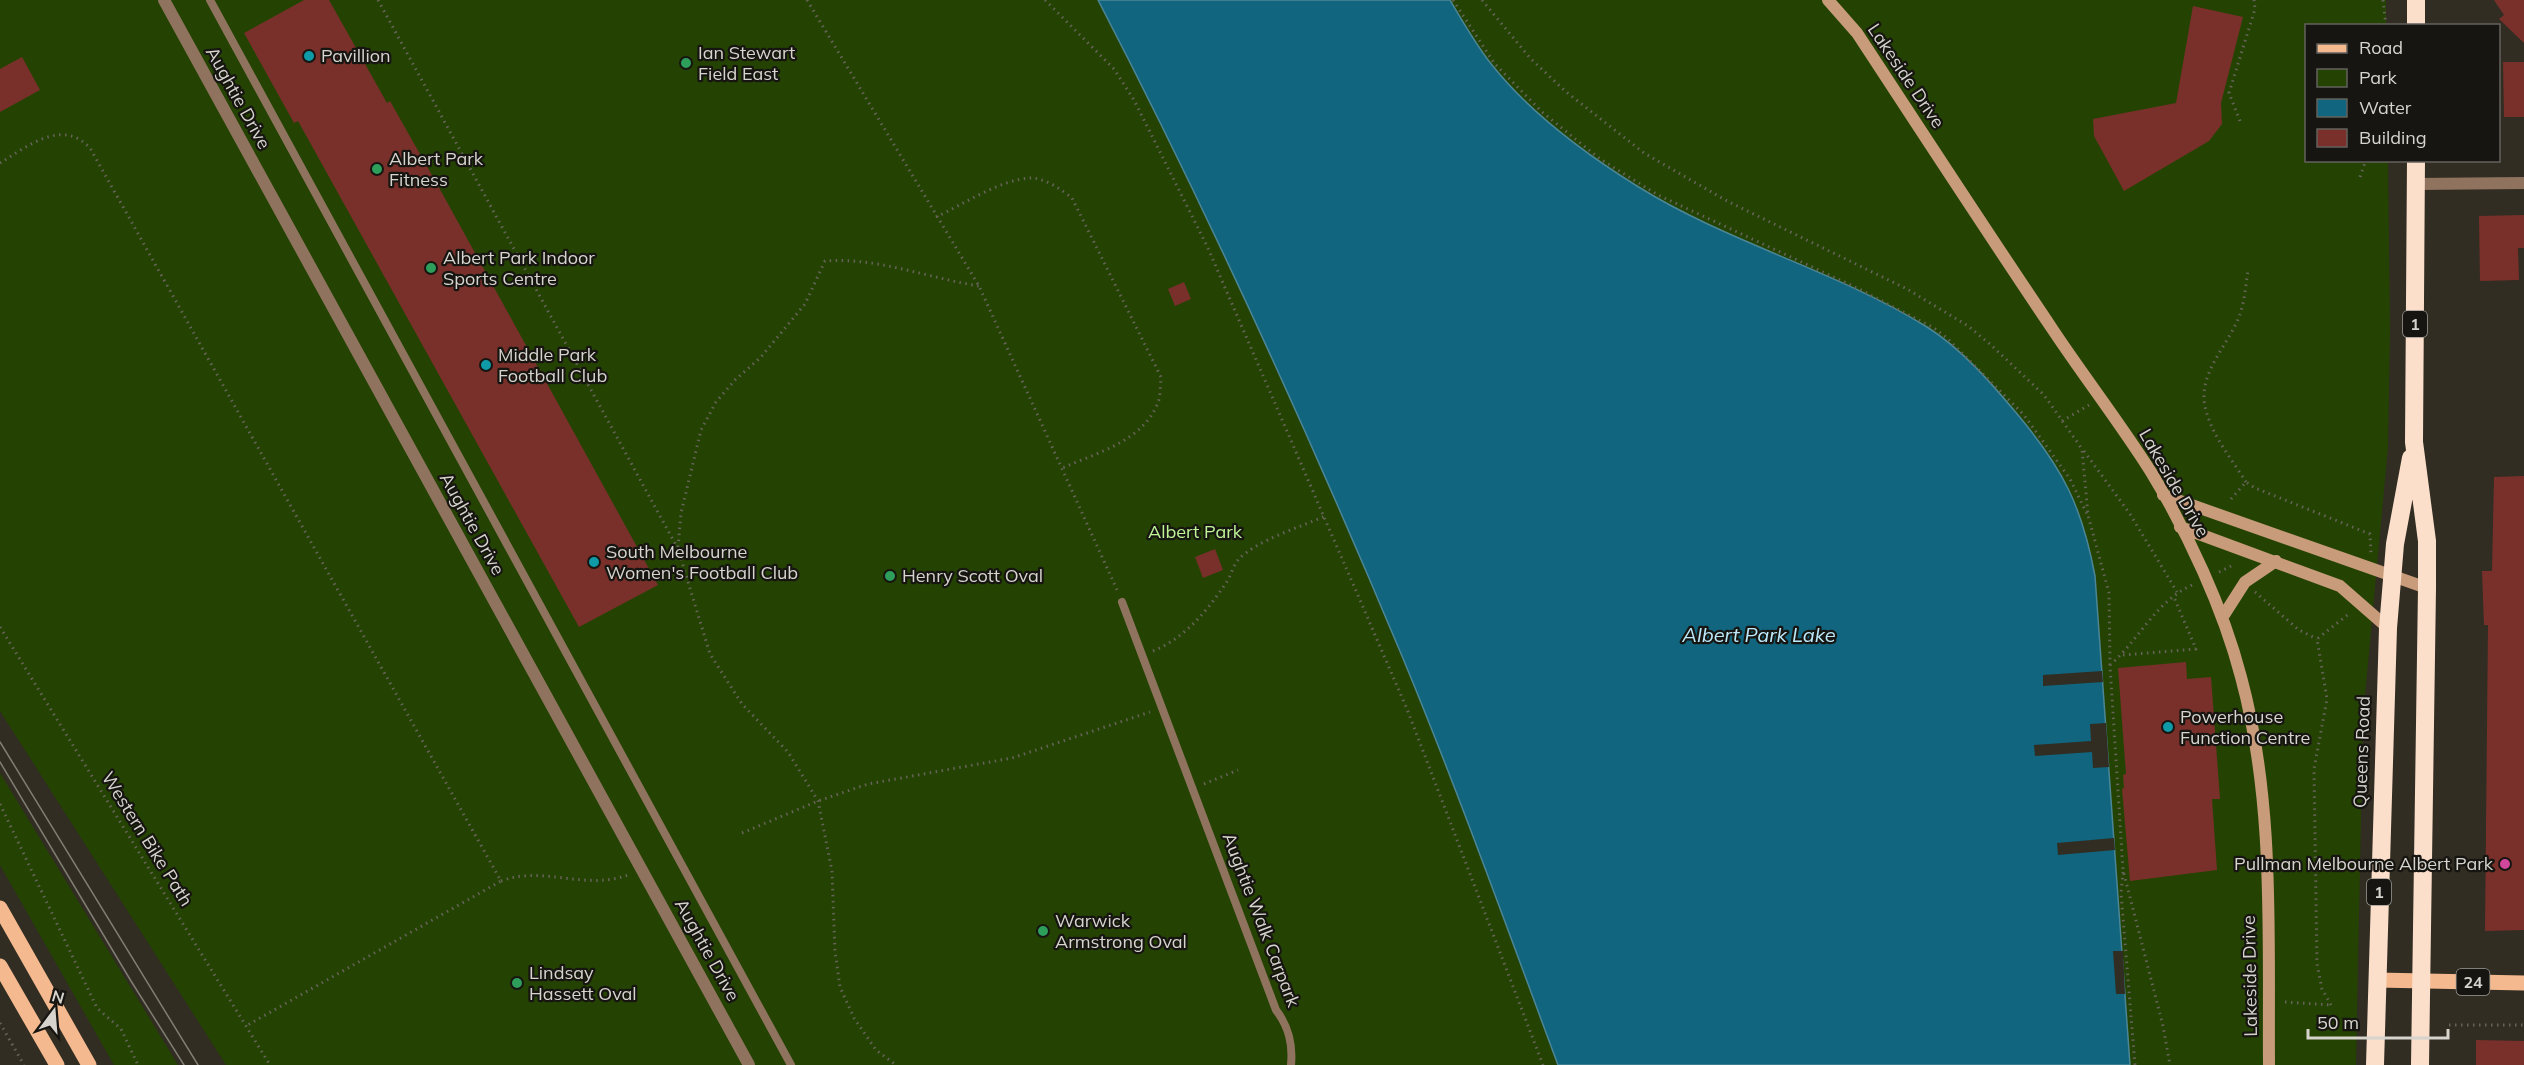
<svg xmlns="http://www.w3.org/2000/svg" width="2524" height="1065" viewBox="0 0 2524 1065" font-family="Mulish,sans-serif">
<style>
.green{fill:#244302}
.water{fill:#11657e;stroke:#4c8696;stroke-width:1.5}
.pier{fill:#312d22}
.building{fill:#79302a}
.lines{fill:none;stroke-linecap:round;stroke-linejoin:round}
.path{stroke:#666359;stroke-width:3;stroke-dasharray:1.5 4.5;stroke-linecap:butt}
.lane{stroke:#90735f;stroke-width:8}
.street{stroke:#90735f;stroke-width:12}
.secondary{stroke:#c89b7a;stroke-width:12}
.primary{stroke:#f4b98e;stroke-width:15}
.highway{stroke:#fcdfcb;stroke-width:18}
.tram{stroke:#817e75;stroke-width:1.5}
.culture-dot{fill:#0f9aa8;stroke:#171511;stroke-width:2}
.leisure-dot{fill:#2e9e5b;stroke:#171511;stroke-width:2}
.hotel-dot{fill:#d1479c;stroke:#171511;stroke-width:2}
.labels{text-anchor:middle;stroke-width:4.5;stroke-linejoin:round;paint-order:stroke}
.shield{fill:#171511;stroke:#9d9b95;stroke-width:1.5}
.shield-label{font-size:16px;font-weight:bold;fill:#d6d4cd}
.poi-label{font-size:18px;fill:#d6d4cd;stroke:#171511;text-anchor:start}
.street-label{font-size:18px;fill:#d6d4cd;stroke:#171511}
.park-label{font-size:18px;fill:#bef496;stroke:#171511}
.water-label{font-size:20px;font-style:italic;fill:#bceafc;stroke:#171511}
</style>
<rect width="100%" height="100%" fill="#312d22"/>
<!-- green -->
<path class="green" d="M0,0H2386V25L2306,26V160L2388,161L2390,330L2388,447L2363,717L2356,1065H226L0,711Z
M0,773L178,1065H114L0,865Z"/>
<!-- water -->
<path class="water" d="M1098,0H1450C1463,22 1476,45 1492,65C1531,114 1584,153 1637,186C1728,243 1835,270 1927,327C1962,349 1992,384 2018,415C2063,469 2082,506 2095,576L2130,1065H1558C1507,928 1458,791 1402,656C1309,434 1209,214 1098,0Z"/>
<!-- pier -->
<path class="pier" d="M2102,671L2103,682L2043,686V675Z
M2106,723L2109,767L2093,768L2092,752L2035,756L2034,745L2091,741L2090,724Z
M2114,838L2115,850L2058,855L2057,843Z
M2113,951H2123L2125,994H2116Z"/>
<!-- building -->
<path class="building" d="M304,0H329L387,103L390,101L442,193L658,585L579,627L298,121L294,123L244,33Z
M2494,0H2524V43L2499,19L2504,15Z
M2193,6L2243,17L2221,103L2222,124L2209,141L2124,191L2094,136L2093,119L2176,103Z
M22,57L40,90L0,112V69Z
M2503,62H2524V117H2504Z
M2524,215V248H2518L2519,280L2480,281L2479,216Z
M1184,282L1191,299L1175,306L1168,289Z
M2524,476V930L2485,931L2488,625H2484L2482,571H2492L2494,477Z
M1215,549L1223,570L1203,578L1195,557Z
M2186,662L2187,679L2211,677L2220,799H2212L2217,870L2130,881L2122,789L2124,788L2123,775L2126,774L2118,668Z
M2476,1040L2524,1041V1065H2476Z"/>
<g class="lines">
<!-- path -->
<path class="path" d="M378,0L678,549L710,654L742,704L788,752L818,801L832,871L835,951L840,987L854,1018L876,1050L896,1065
M807,0L979,286L1118,592
M1045,0L1114,69L1134,100L1207,246L1407,709L1543,1065
M1453,0L1494,63L1542,112L1600,159L1658,195L1857,288L1934,328L1947,338L2024,415L2070,479L2087,514
M1482,0L1530,58L1565,91L1644,153L1727,201L1907,289L1968,326L1991,345L2044,395L2082,449L2088,515L2109,593L2110,665L2123,870L2163,1026L2170,1065
M2383,0L2386,26
M2240,121L2229,93L2255,9L2254,0
M0,163C28,146 62,118 90,148L501,881L246,1026
M2360,177L2366,160
M936,217C962,205 1001,179 1031,178C1045,178 1062,190 1072,198L1161,377C1160,386 1161,397 1157,405C1141,442 1096,453 1062,468
M2062,421L2089,405
M2084,451L2130,514L2177,592
M2246,482C2233,461 2214,438 2207,414C2193,374 2231,345 2241,311C2245,298 2246,283 2248,270
M2231,499L2246,482L2255,488L2370,534L2371,554
M678,547L681,513L701,430L716,402L735,380L761,357L805,304L825,261C877,257 928,278 979,286
M2219,572L2231,566
M2255,592L2299,630L2317,639
M0,627L270,1065
M1153,651C1185,638 1207,611 1226,583C1231,576 1233,565 1239,559C1257,540 1301,527 1325,516
M2123,655L2196,649L2173,595
M2110,665C2139,640 2155,602 2192,585
M1204,784L1238,770
M0,804L97,1008L121,1029L138,1065
M742,833L818,801L868,784L1012,758L1150,712
M2123,872L2121,893L2135,1065
M501,881C543,865 584,891 628,875
M2285,1002L2331,1005
M2331,1005L2322,989L2317,964L2314,769L2327,699L2317,639L2350,613
M0,1023L24,1065
M2449,1025H2524"/>
<!-- lane -->
<path class="lane" d="M210,0L791,1065
M1122,602L1276,1010C1289,1027 1293,1044 1291,1065"/>
<!-- street -->
<path class="street" d="M164,0L749,1065
M2416,184L2524,183"/>
<!-- secondary -->
<path class="secondary" d="M1828,0L1857,33C1922,132 1987,232 2053,330C2085,378 2120,423 2151,472C2188,533 2223,608 2241,677C2275,802 2268,936 2269,1065
M2163,495L2427,588
M2180,527L2340,586L2388,628
M2222,618L2245,582L2276,561"/>
<!-- primary -->
<path class="primary" d="M0,908L89,1065
M0,966L57,1065
M2377,980L2524,983"/>
<!-- highway -->
<path class="highway" d="M2416,0V26
M2416,160L2414,442L2427,541V588L2420,1065
M2375,1065L2388,628L2395,544L2411,458"/>
<!-- tram -->
<path class="tram" d="M0,742L198,1065
M0,762L131,981L184,1065"/>
</g>
<!-- markers -->
<g class="culture-dot">
<circle cx="309" cy="56" r="6"/>
<circle cx="486" cy="365" r="6"/>
<circle cx="594" cy="562" r="6"/>
<circle cx="2168" cy="727" r="6"/>
</g>
<g class="leisure-dot">
<circle cx="686" cy="63" r="6"/>
<circle cx="377" cy="169" r="6"/>
<circle cx="431" cy="268" r="6"/>
<circle cx="890" cy="576" r="6"/>
<circle cx="1043" cy="931" r="6"/>
<circle cx="517" cy="983" r="6"/>
</g>
<circle class="hotel-dot" cx="2505" cy="864" r="6"/>
<g class="labels">
<!-- shield labels -->
<g class="shield">
<rect x="2403" y="311" width="24" height="26" rx="4.5"/>
<rect x="2367" y="879" width="24" height="26" rx="4.5"/>
<rect x="2456.5" y="969" width="33" height="26" rx="4.5"/>
</g>
<g class="shield-label">
<text x="2415" y="330">1</text>
<text x="2379" y="898">1</text>
<text x="2473" y="988">24</text>
</g>
<!-- poi labels -->
<g class="poi-label">
<text x="698" y="59">Ian Stewart<tspan x="698" dy="21">Field East</tspan></text>
<text x="321" y="62">Pavillion</text>
<text x="389" y="165">Albert Park<tspan x="389" dy="21">Fitness</tspan></text>
<text x="443" y="264">Albert Park Indoor<tspan x="443" dy="21">Sports Centre</tspan></text>
<text x="498" y="361">Middle Park<tspan x="498" dy="21">Football Club</tspan></text>
<text x="606" y="558">South Melbourne<tspan x="606" dy="21">Women's Football Club</tspan></text>
<text x="902" y="582">Henry Scott Oval</text>
<text x="2180" y="723">Powerhouse<tspan x="2180" dy="21">Function Centre</tspan></text>
<text x="2493" y="870" text-anchor="end">Pullman Melbourne Albert Park</text>
<text x="1055" y="927">Warwick<tspan x="1055" dy="21">Armstrong Oval</tspan></text>
<text x="529" y="979">Lindsay<tspan x="529" dy="21">Hassett Oval</tspan></text>
</g>
<!-- street labels -->
<g class="street-label">
<text transform="translate(1906 76) rotate(56)" y="6">Lakeside Drive</text>
<text transform="translate(238 98) rotate(61)" y="6">Aughtie Drive</text>
<text transform="translate(2174 483) rotate(60)" y="6">Lakeside Drive</text>
<text transform="translate(472 524) rotate(61)" y="6">Aughtie Drive</text>
<text transform="translate(2362 752) rotate(-88)" y="6">Queens Road</text>
<text transform="translate(147 839) rotate(58)" y="6">Western Bike Path</text>
<text transform="translate(1261 920) rotate(69)" y="6">Aughtie Walk Carpark</text>
<text transform="translate(707 950) rotate(61)" y="6">Aughtie Drive</text>
<text transform="translate(2250 976) rotate(-91)" y="6">Lakeside Drive</text>
</g>
<!-- park labels -->
<g class="park-label">
<text x="1195" y="538">Albert Park</text>
</g>
<!-- water labels -->
<g class="water-label">
<text x="1759" y="642">Albert Park Lake</text>
</g>
</g>
<!-- legend -->
<rect x="2305" y="24" width="195" height="138" fill="#171511" stroke="#63615c" stroke-width="1.5"/>
<rect x="2317" y="44" width="30" height="9" fill="#f4b98e" stroke="#63615c" stroke-width="1.5"/>
<text x="2359" y="54" font-size="18" fill="#d6d4cd">Road</text>
<rect x="2317" y="69" width="30" height="18" fill="#244302" stroke="#63615c" stroke-width="1.5"/>
<text x="2359" y="84" font-size="18" fill="#d6d4cd">Park</text>
<rect x="2317" y="99" width="30" height="18" fill="#11657e" stroke="#63615c" stroke-width="1.5"/>
<text x="2359" y="114" font-size="18" fill="#d6d4cd">Water</text>
<rect x="2317" y="129" width="30" height="18" fill="#79302a" stroke="#63615c" stroke-width="1.5"/>
<text x="2359" y="144" font-size="18" fill="#d6d4cd">Building</text>
<!-- north arrow -->
<g transform="translate(54 1011) rotate(16)" stroke="#171511" stroke-width="4.5" paint-order="stroke">
<path d="M0-4.5L10 22L0 15L-10 22Z" fill="#d6d4cd"/>
<text y="-9" font-size="16" font-weight="bold" text-anchor="middle" fill="#d6d4cd">N</text>
</g>
<!-- scale -->
<path d="M2308 1029v9h140v-9" fill="none" stroke="#d6d4cd" stroke-width="3"/>
<text x="2317" y="1029" font-size="18" fill="#d6d4cd" stroke="#171511" stroke-width="4.5" paint-order="stroke">50 m</text>
</svg>
